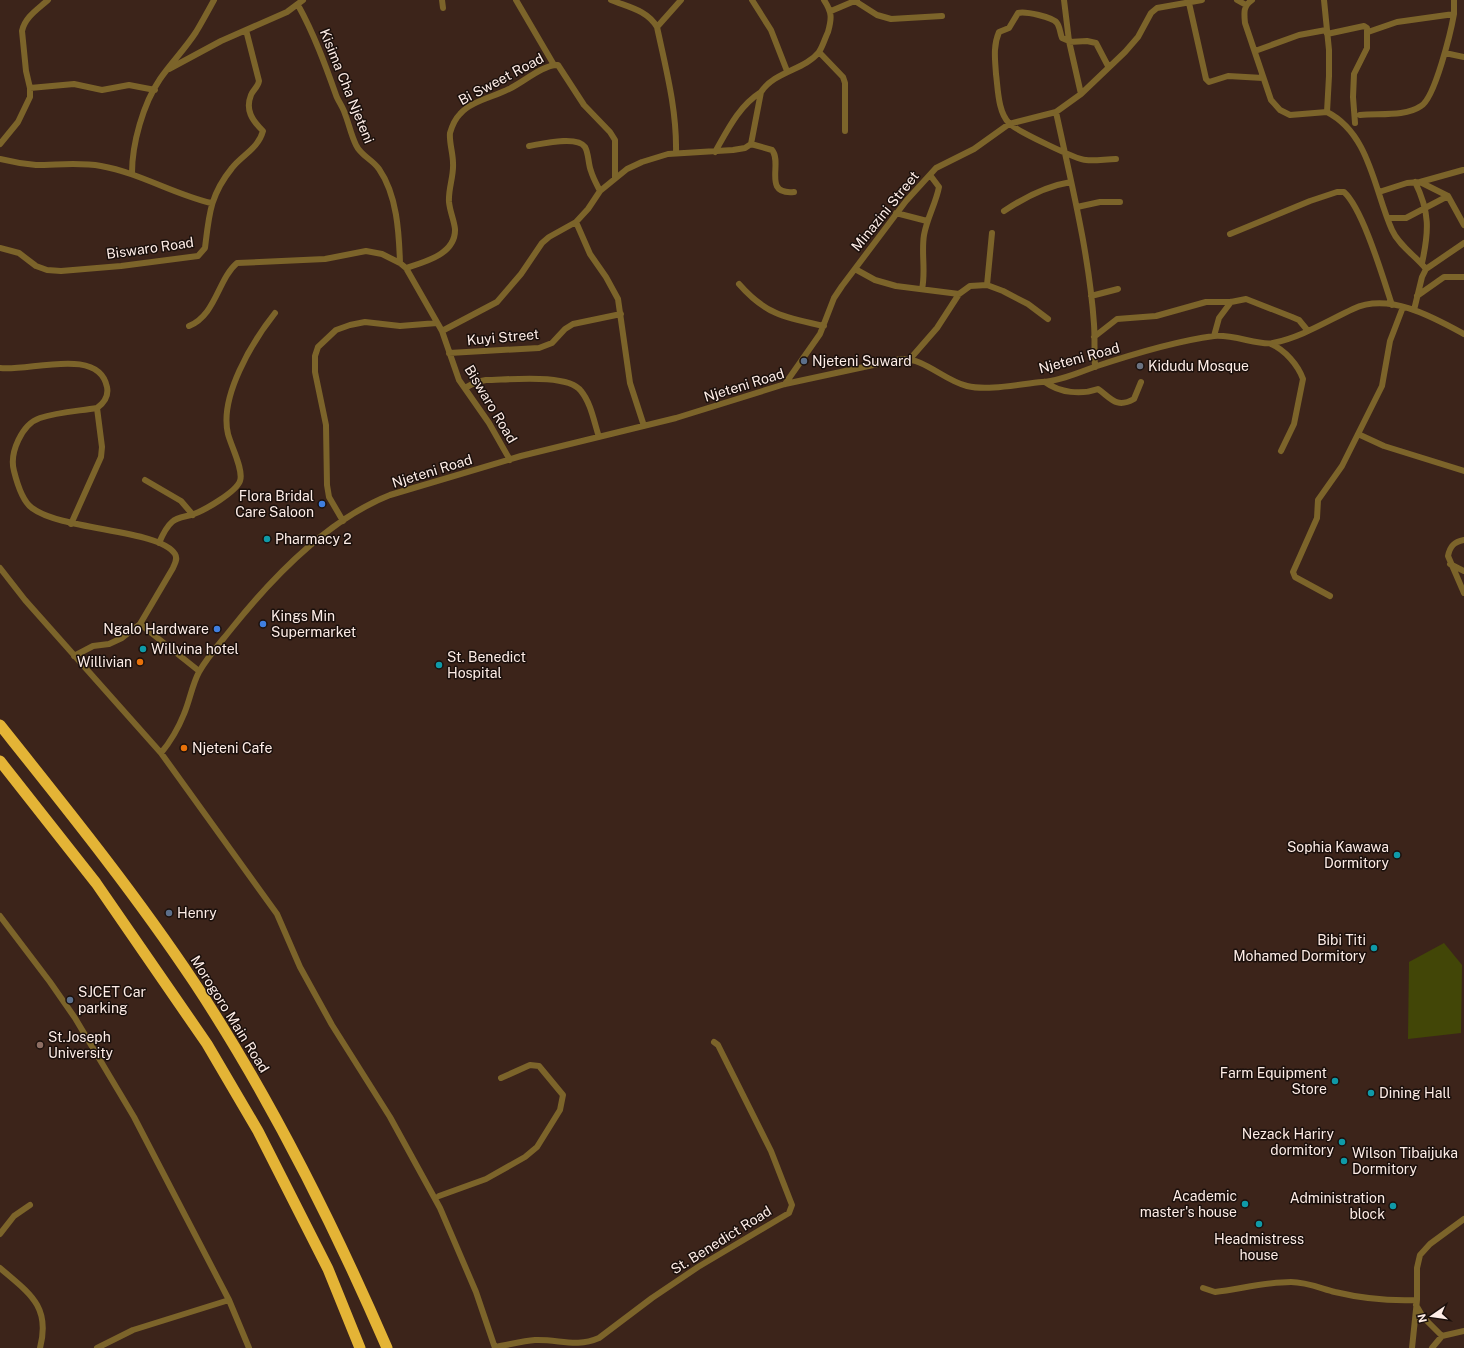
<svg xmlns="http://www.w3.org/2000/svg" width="1464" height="1348" viewBox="0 0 1464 1348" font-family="'Public Sans',sans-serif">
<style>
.green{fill:#424607}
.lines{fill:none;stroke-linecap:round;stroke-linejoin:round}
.street{stroke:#7c642a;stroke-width:6}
.highway{stroke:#e4b436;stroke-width:11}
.service-dot{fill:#5c6f8a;stroke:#1b100c;stroke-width:1.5}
.worship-dot{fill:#6b7280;stroke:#1b100c;stroke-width:1.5}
.shop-dot{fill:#3f7fe0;stroke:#1b100c;stroke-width:1.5}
.culture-dot{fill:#0f9aa8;stroke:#1b100c;stroke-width:1.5}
.food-dot{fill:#e8710a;stroke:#1b100c;stroke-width:1.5}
.education-dot{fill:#8d6e63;stroke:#1b100c;stroke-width:1.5}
.labels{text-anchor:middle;stroke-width:3;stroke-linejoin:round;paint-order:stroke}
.street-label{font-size:14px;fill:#feede7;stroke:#1b100c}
.poi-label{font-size:14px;fill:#feede7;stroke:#1b100c;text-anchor:start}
</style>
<rect width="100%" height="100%" fill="#3c241a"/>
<!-- green -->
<path class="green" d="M1444,943L1462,965L1461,1033L1408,1039L1409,962Z"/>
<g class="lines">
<!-- street -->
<path class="street" d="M442,0L443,8
M516,0L554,65
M611,0C628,7 647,10 657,27C666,69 677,110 676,153
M752,0L771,30L787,71
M1064,0L1069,41L1081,94
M1237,0L1246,5
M1252,0C1243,6 1244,13 1245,23L1271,100L1280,110L1290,115L1327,112C1370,134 1374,190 1392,230C1399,246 1416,256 1426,269
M1324,0L1329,50V76L1327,112
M855,1L877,15L891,19L942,16
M1189,3L1206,79L1209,82L1228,76L1263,78
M298,5C314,34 325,64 336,95C338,101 343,107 345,114C349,124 351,135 356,145C361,156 372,159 379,169C397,195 399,232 400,263
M831,11L857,0
M657,27L681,0
M1368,32L1397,22L1454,14V0
M1327,34L1364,26L1367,28V48L1354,74L1353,97L1355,123
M1069,41L1062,38C1060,33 1060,27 1057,23C1053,17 1025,11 1018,13L1009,28L999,32C993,46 995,59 996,74C998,89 998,112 1009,123C1015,130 1077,160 1086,160C1096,161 1106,159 1116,159
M1069,42L1087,41L1096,43L1108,66
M1255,51L1299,35L1326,30
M819,52L843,77L845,83V131
M1445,53L1464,57
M169,69L221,41L287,12L303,0
M30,88L74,84L102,90L129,85L155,90
M1056,112C1071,182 1089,253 1094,324C1095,338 1094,353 1095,367
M1360,115C1379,113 1405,117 1421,106C1435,98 1451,31 1454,14
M0,144L18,122L30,97V88L26,71L22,31C25,17 38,9 48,0
M751,144L772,150C783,163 762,195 794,192
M529,146C541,144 577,135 585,147C589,154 588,164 591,171C593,178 597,185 600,191
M715,152C728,129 739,106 761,92
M0,159C12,162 24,164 36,165C58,165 79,162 101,166C140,173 173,194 211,203
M132,173C132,144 143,104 160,79C171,63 185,49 196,32C202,22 208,11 214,0
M1415,182C1430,212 1429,231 1422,263
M1420,182L1463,170
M1379,192L1407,183L1420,182L1448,196L1464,225
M1077,207L1100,202H1120
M1004,211C1025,197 1046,186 1071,182
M896,213L927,221
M1388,218H1406L1448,196
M576,222L590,254L606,277L618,299L630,383L644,426
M1230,234L1310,201L1337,192H1344C1363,209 1383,278 1392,305
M0,248L19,253L36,266L47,270L61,271L121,266L198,256L205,248C209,215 210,195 232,168C242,155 258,149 263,131C252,120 245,110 251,95C253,90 258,87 259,81L246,30
M406,268C425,262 456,254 455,229C454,220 450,212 449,202C448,189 454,176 453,163C453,153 449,142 450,133C452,126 455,119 460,114C471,101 494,97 509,89C522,83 544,64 558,65L584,105L610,132L615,140V178
M855,269L875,280L896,286L959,294
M739,284C766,315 786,318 824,326
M987,285L992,233
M922,289C926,271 921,253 924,235C927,218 936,203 939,187L930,175
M1091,296L1118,289
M1417,296L1444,277H1464
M1414,310L1422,277L1426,269L1464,243
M189,326C216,315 218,279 237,263L325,259L366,251L382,254L400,263L406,268L442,331L459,380L489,423L510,460
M442,331L497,302L521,274L542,243L549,237L576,222L588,209L600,191L627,169L642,162L668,154L733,150L745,148L751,144L761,92C775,71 805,70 819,52C823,46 825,38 828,32C832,18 832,12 824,0
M1214,336L1219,318L1231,302
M1094,337L1117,319L1156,316L1206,302H1231L1246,299L1292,317L1299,320L1308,331
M1271,344C1285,350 1298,365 1303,379L1294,424L1281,451
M449,353L539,348L552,343L565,329L573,324L621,314
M910,359L937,328L959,294L970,286L987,285L1003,291L1028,304L1048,319
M0,368C28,372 99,346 107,387C109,397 104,403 97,408C79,411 58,412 40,418C22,424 9,453 14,471C17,483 22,501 32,508C63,531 159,529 175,554C178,559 175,563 173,568L140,624L122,638L109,644L93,646L74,656
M1045,382C1060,393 1081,395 1098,389C1111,398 1116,409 1134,399L1141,382
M785,384L820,334L834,298L842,286L906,201L936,168L974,149L1009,124L1056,112L1081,94L1125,52L1138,37L1151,13L1157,8L1202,0
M465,388L476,382L486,380C507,380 568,373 581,391C591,403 594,422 599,437
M1358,434L1384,446L1464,471
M145,480L181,501L193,515
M343,521L329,497L327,485L326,425L315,372V356L318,347L336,330L350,325L365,322L400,326L437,323
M71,524L101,457L102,447L97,408
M1464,540C1454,542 1450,546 1448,556L1464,593
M159,543C162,536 166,527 172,522C178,516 187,517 194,514C205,510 236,492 240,481C244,470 231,446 228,434C219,397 252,342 275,313
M1450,564L1464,571
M0,568L25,600L161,753L277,914L300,967L332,1025L390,1117L440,1208L476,1292L495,1348
M1330,596L1295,577L1293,572L1317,518L1318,500L1342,466L1382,386L1390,341L1403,307
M140,624L199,671
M161,753C171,741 178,729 184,714C190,700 192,685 199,672C208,656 221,642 232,628C272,578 329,519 390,495L521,456L676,418L785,384L901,359C925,358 943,380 967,386C988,391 1020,384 1042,382C1059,381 1078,373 1094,367C1130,355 1176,341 1214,336C1233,334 1260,346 1273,343C1302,337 1327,321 1353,309C1389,292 1433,317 1464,334
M0,916L50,982L75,1018L134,1117L229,1300L249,1348
M439,1196L486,1179L525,1157L537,1147L560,1110L563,1095L539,1066L530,1065L501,1078
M0,1234L14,1216L30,1205
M0,1268C29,1293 51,1306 40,1348
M1203,1288L1215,1292C1240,1289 1266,1282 1291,1282C1306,1282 1320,1288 1335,1292C1360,1298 1391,1301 1417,1300
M1416,1305L1423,1317L1442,1336
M495,1347C508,1345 522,1341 535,1340C559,1339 576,1348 599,1338L652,1298L698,1267L789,1213L792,1205L771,1151L718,1045L714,1042
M97,1348L133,1330L229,1300
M1412,1348L1417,1300V1268L1420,1255L1430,1244L1464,1219
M1432,1348L1442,1336L1464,1331"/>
<!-- highway -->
<path class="highway" d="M0,725C67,809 134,892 194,982C270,1097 332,1221 387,1348
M0,761L96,883L207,1044L258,1131L328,1269L360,1348"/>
</g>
<!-- markers -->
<g class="service-dot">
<circle cx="804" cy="361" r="4"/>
<circle cx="169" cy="913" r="4"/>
<circle cx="70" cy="1000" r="4"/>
</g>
<circle class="worship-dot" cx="1140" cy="366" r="4"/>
<g class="shop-dot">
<circle cx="322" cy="504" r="4"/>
<circle cx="263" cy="624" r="4"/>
<circle cx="217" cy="629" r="4"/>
</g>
<g class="culture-dot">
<circle cx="267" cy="539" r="4"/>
<circle cx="143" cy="649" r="4"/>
<circle cx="439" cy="665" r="4"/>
<circle cx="1397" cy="855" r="4"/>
<circle cx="1374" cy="948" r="4"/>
<circle cx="1335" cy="1081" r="4"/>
<circle cx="1371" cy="1093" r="4"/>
<circle cx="1342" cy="1142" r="4"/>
<circle cx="1344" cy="1161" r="4"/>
<circle cx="1245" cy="1204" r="4"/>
<circle cx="1393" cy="1206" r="4"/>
<circle cx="1259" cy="1224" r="4"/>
</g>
<g class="food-dot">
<circle cx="140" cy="662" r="4"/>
<circle cx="184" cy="748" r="4"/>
</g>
<circle class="education-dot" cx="40" cy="1045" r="4"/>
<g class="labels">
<!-- street labels -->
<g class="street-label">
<text transform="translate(501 79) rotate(-28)" y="5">Bi Sweet Road</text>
<text transform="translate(347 86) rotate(68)" y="5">Kisima Cha Njeteni</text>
<text transform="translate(885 211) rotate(-51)" y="5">Minazini Street</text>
<text transform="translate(150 248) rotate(-8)" y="5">Biswaro Road</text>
<text transform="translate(503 337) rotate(-5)" y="5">Kuyi Street</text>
<text transform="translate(1079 358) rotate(-15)" y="5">Njeteni Road</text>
<text transform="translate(744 385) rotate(-17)" y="5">Njeteni Road</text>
<text transform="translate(491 404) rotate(59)" y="5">Biswaro Road</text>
<text transform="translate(432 471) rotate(-17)" y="5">Njeteni Road</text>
<text transform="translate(230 1014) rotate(58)" y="5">Morogoro Main Road</text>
<text transform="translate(721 1240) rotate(-32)" y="5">St. Benedict Road</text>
</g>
<!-- poi labels -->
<g class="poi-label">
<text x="812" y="366">Njeteni Suward</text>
<text x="1148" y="371">Kidudu Mosque</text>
<text x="314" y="501" text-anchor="end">Flora Bridal<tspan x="314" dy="16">Care Saloon</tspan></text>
<text x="275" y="544">Pharmacy 2</text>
<text x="271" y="621">Kings Min<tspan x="271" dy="16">Supermarket</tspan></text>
<text x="209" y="634" text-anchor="end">Ngalo Hardware</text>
<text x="151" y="654">Willvina hotel</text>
<text x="447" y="662">St. Benedict<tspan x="447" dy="16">Hospital</tspan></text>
<text x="132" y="667" text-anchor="end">Willivian</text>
<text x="192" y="753">Njeteni Cafe</text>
<text x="1389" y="852" text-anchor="end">Sophia Kawawa<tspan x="1389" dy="16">Dormitory</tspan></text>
<text x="177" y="918">Henry</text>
<text x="1366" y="945" text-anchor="end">Bibi Titi<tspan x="1366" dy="16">Mohamed Dormitory</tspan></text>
<text x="78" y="997">SJCET Car<tspan x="78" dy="16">parking</tspan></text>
<text x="48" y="1042">St.Joseph<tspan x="48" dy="16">University</tspan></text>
<text x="1327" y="1078" text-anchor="end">Farm Equipment<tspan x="1327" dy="16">Store</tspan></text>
<text x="1379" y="1098">Dining Hall</text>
<text x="1334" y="1139" text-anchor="end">Nezack Hariry<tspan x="1334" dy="16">dormitory</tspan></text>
<text x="1352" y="1158">Wilson Tibaijuka<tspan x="1352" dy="16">Dormitory</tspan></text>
<text x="1237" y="1201" text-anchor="end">Academic<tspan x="1237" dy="16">master's house</tspan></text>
<text x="1385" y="1203" text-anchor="end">Administration<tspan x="1385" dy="16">block</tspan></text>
<text x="1259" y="1244" text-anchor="middle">Headmistress<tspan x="1259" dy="16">house</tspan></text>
</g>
</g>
<!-- north arrow -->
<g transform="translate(1432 1316) rotate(257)" stroke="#1b100c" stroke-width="3" paint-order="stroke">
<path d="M0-3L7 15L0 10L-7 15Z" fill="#feede7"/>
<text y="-6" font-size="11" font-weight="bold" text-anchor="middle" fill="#feede7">N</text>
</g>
</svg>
